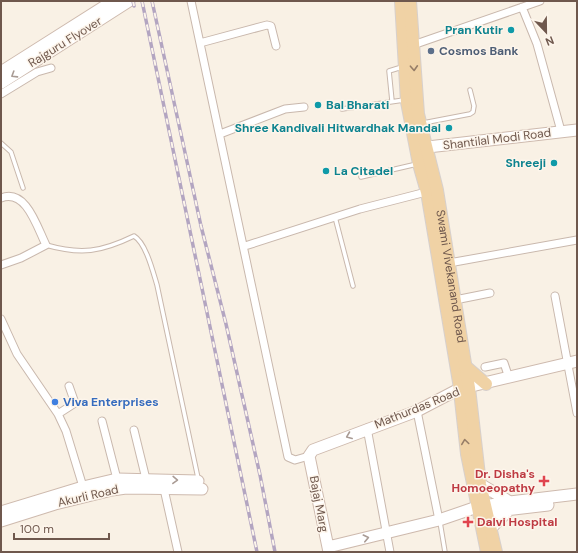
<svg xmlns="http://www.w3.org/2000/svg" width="578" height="553" viewBox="0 0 578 553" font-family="'DM Sans',sans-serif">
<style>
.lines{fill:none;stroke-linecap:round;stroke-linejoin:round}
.lane-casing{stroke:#c9b8ad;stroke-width:5.5}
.street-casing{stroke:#c9b8ad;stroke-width:9}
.secondary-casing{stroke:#cebaae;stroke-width:13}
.primary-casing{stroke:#d7d0cd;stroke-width:14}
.lane{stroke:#fff;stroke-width:3.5}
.street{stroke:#fff;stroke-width:7}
.secondary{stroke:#fff;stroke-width:11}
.primary{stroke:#f0d2a5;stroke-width:12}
.rail-casing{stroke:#b3a5c1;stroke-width:3.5}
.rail{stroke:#fdf5eb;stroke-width:2;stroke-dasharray:6;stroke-linecap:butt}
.oneway{stroke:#967d67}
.oneway2{stroke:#a99b94}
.culture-dot{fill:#0f9aa8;stroke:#fdf5eb;stroke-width:1.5}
.service-dot{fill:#5c6f8a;stroke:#fdf5eb;stroke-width:1.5}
.shop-dot{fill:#3f7fe0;stroke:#fdf5eb;stroke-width:1.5}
.health-dot{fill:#e0444e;stroke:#fdf5eb;stroke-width:1.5}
.labels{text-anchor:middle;stroke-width:3;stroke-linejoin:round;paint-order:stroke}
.culture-label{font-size:12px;font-weight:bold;fill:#0d838f;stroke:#fdf5eb;text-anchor:end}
.street-label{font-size:12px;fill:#6f584d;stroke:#fdf5eb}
.service-label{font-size:12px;font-weight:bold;fill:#4e5e75;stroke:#fdf5eb;text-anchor:start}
.shop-label{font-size:12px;font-weight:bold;fill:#366cbe;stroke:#fdf5eb;text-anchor:start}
.health-label{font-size:12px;font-weight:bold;fill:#be3a42;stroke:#fdf5eb;text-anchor:end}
</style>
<rect width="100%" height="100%" fill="#f9f1e5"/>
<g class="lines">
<!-- lane casing -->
<g class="lane-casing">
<path id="lane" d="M392,101L389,71L402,67
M342,109L404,100
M423,123L470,114L473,112L474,106L470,90
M1,143L11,152L23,188
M361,177L417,164
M335,217L353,286
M46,245C81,255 101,252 134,236C146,243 153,272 157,285L198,478
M440,522L445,552"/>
</g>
<!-- street casing -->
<g class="street-casing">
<path id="street" d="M191,1L288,457L295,460L309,456
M522,7L537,44L561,131
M200,43L267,25L271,26L276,46
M413,45L540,1
M1,94L37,72L51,68
M220,134L285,109L304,107
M1,198C26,188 37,227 46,245L21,258L1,265
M245,246L360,209L430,191
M449,263L577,240
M555,296L577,413
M455,300L490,293
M1,319L17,354L58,414L66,431L84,490
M485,367L504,363L509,378
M417,411L439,520
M58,414L75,403L69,386
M102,421L117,479
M367,428L390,552
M134,430L146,479
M164,489L178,552"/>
</g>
<!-- secondary casing -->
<g class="secondary-casing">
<path id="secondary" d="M1,72L113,1
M1,83L129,1
M419,148L577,130
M480,484L510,502
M1,512L83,487L117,479L198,481
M489,512L548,505
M1,521L55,504L112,490L126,488L202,489
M491,528L509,510
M328,547L439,520L477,507L510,502L577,494
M329,552L309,456L313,450L417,411L459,389L577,361"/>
</g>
<!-- primary casing -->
<g class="primary-casing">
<g id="primary">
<path d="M401,1L407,102L419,164L427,192L459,382L467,454L487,552"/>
<path id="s1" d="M410,1L418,114L437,190L469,388L480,484L496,552"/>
<path d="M465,366L486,384"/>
</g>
</g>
<!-- lane -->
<use href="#lane" class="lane"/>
<!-- street -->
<use href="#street" class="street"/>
<!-- secondary -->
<use href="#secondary" class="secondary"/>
<!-- primary -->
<use href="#primary" class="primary"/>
<!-- rail casing -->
<g class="rail-casing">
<path id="rail" d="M133,1L134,6
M142,1L257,552
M152,1L201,226L226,324L260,475L275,552"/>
</g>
<!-- rail -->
<use href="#rail" class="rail"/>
</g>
<!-- one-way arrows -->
<defs><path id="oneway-chevron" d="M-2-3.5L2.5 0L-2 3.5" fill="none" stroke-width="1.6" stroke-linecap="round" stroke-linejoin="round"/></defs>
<g class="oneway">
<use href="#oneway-chevron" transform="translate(414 68) rotate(87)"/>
<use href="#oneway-chevron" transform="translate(465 442) rotate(-98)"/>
</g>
<g class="oneway2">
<use href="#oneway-chevron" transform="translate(14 75) rotate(148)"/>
<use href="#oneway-chevron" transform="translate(349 436) rotate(158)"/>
<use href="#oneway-chevron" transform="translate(175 480) rotate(2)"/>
<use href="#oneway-chevron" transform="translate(366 538) rotate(-13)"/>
</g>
<!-- markers -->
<g class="culture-dot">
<circle cx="511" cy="30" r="4"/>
<circle cx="318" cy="105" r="4"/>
<circle cx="449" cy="128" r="4"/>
<circle cx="554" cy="163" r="4"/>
<circle cx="326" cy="171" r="4"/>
</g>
<circle class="service-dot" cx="431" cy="51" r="4"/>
<circle class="shop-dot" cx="55" cy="402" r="4"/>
<g class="health-dot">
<path d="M542 475h4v4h4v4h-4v4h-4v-4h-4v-4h4z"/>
<path d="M466 516h4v4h4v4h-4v4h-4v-4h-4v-4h4z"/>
</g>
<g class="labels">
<!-- culture labels -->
<g class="culture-label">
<text x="503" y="34">Pran Kutir</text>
<text x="326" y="109" text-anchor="start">Bal Bharati</text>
<text x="441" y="132">Shree Kandivali Hitwardhak Mandal</text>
<text x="546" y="167">Shreeji</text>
<text x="334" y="175" text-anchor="start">La Citadel</text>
</g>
<!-- street labels -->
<g class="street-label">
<text transform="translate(65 42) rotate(-32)" y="4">Rajguru Flyover</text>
<text transform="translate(497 139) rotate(-7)" y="4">Shantilal Modi Road</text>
<text dy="4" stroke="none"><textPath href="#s1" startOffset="279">Swami Vivekanand Road</textPath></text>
<text transform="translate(417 408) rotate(-22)" y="4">Mathurdas Road</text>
<text transform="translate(88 496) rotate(-13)" y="4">Akurli Road</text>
<text transform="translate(319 504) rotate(79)" y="4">Bajaj Marg</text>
</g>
<!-- service labels -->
<g class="service-label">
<text x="439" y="55">Cosmos Bank</text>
</g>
<!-- shop labels -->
<g class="shop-label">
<text x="63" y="406">Viva Enterprises</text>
</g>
<!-- health labels -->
<g class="health-label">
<text x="535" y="478">Dr. Disha's<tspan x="535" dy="14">Homoeopathy</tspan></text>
<text x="477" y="526" text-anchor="start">Dalvi Hospital</text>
</g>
</g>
<!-- border -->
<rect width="578" height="553" fill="none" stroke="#6f584d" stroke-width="4"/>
<!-- north arrow -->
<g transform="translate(546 32) rotate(158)" stroke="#fdf5eb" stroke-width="3" paint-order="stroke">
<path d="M0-3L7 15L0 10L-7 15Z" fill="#6f584d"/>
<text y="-6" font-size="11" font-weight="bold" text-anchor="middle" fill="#6f584d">N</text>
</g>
<!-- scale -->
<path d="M14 533v6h95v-6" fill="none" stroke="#6f584d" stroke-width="2"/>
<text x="20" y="533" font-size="12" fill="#6f584d" stroke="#fdf5eb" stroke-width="3" paint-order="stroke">100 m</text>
</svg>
